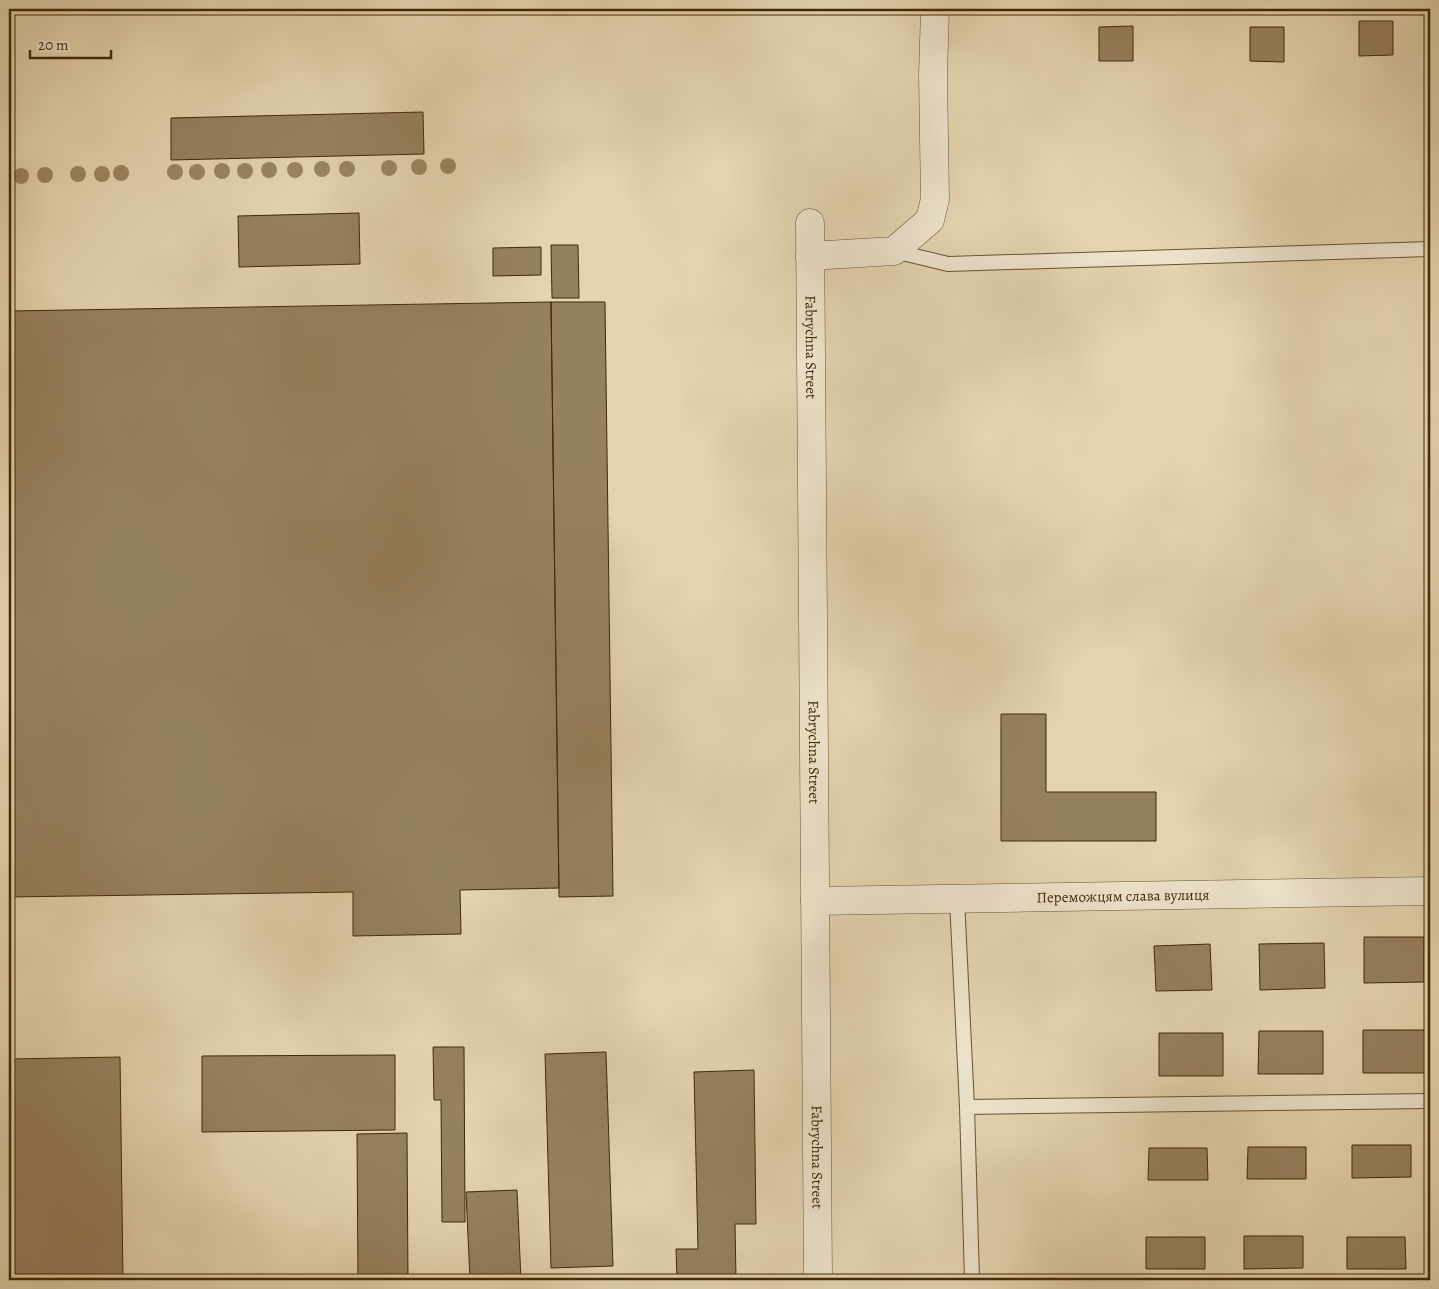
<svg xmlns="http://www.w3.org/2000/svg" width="1439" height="1289" viewBox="0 0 1439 1289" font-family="Alegreya,serif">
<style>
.building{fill:#96815f;stroke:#422807}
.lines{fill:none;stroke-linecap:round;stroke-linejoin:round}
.service-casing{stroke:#6a5331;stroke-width:16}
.minor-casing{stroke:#6a5331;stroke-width:29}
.service{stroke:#ede3cc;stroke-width:14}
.minor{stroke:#ede3cc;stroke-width:28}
.tree{fill:#9a8562}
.labels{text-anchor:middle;stroke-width:5;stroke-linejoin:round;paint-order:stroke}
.street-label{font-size:15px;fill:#422807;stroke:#ede3cc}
</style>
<rect width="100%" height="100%" fill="#e4d4b0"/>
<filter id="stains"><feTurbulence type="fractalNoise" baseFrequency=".004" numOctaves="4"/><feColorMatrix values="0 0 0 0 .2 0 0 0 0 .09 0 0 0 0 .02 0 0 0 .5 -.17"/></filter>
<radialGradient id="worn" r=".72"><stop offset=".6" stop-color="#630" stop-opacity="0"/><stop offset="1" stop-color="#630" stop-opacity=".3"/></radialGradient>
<!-- building -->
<path class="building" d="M1359,21H1393V55L1359,56Z
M1133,26V61H1099V27Z
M1250,27H1284V62L1250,61Z
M423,112L424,154L171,160V118Z
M359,213L360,264L239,267L238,216Z
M551,245H578L579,298H552Z
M541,247V275L493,276V248Z
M551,302L559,888L460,890L461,934L353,936V892L9,897V311Z
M551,302H605L613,896L559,897Z
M1001,714H1046V792H1156V841H1001Z
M1364,937H1424V982L1364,983Z
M1324,943L1325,988L1260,990L1259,944Z
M1210,944L1212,990L1156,991L1154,946Z
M1363,1030H1427V1073H1363Z
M1259,1031H1323V1074H1258Z
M1159,1033H1223V1076H1159Z
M433,1047H464L465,1222H442L441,1100H434Z
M606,1052L613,1266L551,1268L545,1054Z
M395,1055V1130L202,1132V1056Z
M120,1057L123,1280H9V1059Z
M754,1070L756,1224H735L736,1280H677L676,1249H698L694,1072Z
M407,1133L408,1280H358L357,1134Z
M1352,1145H1411V1177L1352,1178Z
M1248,1147H1306V1179H1247Z
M1149,1148H1207L1208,1180H1148Z
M517,1190L521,1280H470L466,1192Z
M1244,1236H1303V1268L1244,1269Z
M1146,1237H1205V1269H1146Z
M1347,1237H1405L1406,1269H1347Z"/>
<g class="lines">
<!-- service casing -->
<g class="service-casing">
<path id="service" d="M894,251L948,264L1430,249
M957,899L967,1107L972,1280
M967,1107L1430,1101"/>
</g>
<!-- minor casing -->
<g class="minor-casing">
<g id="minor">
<path id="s1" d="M810,223L818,1280"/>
<path d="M810,256L894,251L930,220L935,199L933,76L935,9"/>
<path id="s2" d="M815,901L1430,891"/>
</g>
</g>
<!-- service -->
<use href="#service" class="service"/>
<!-- minor -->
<use href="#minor" class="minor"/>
</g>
<!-- trees -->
<g class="tree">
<circle cx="448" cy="166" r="8"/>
<circle cx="419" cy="167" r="8"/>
<circle cx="389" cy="168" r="8"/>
<circle cx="322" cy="169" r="8"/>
<circle cx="347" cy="169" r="8"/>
<circle cx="269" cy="170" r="8"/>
<circle cx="295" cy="170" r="8"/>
<circle cx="222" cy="171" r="8"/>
<circle cx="245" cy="171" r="8"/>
<circle cx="175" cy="172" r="8"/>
<circle cx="197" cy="172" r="8"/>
<circle cx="121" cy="173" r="8"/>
<circle cx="78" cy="174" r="8"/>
<circle cx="102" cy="174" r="8"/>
<circle cx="45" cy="175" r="8"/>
<circle cx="21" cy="176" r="8"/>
</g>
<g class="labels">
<!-- street labels -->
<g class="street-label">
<text dy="5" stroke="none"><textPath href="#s1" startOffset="124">Fabrychna Street</textPath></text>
<text dy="5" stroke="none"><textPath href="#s1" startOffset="529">Fabrychna Street</textPath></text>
<text dy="5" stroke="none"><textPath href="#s2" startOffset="308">Переможцям слава вулиця</textPath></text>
<text dy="5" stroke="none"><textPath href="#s1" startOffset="934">Fabrychna Street</textPath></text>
</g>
</g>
<!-- margin -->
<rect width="1439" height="1289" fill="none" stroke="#e4d4b0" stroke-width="30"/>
<rect x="10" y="10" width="1419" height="1269" fill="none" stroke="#422807" stroke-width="2.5"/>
<rect x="15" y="15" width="1409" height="1259" fill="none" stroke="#422807"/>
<!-- scale -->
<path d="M30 50v8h81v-8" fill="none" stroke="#422807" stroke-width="2.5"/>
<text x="38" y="50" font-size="15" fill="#422807" stroke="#ede3cc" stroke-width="4" paint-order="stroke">20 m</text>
<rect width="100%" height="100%" filter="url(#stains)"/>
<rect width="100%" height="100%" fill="url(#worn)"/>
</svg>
